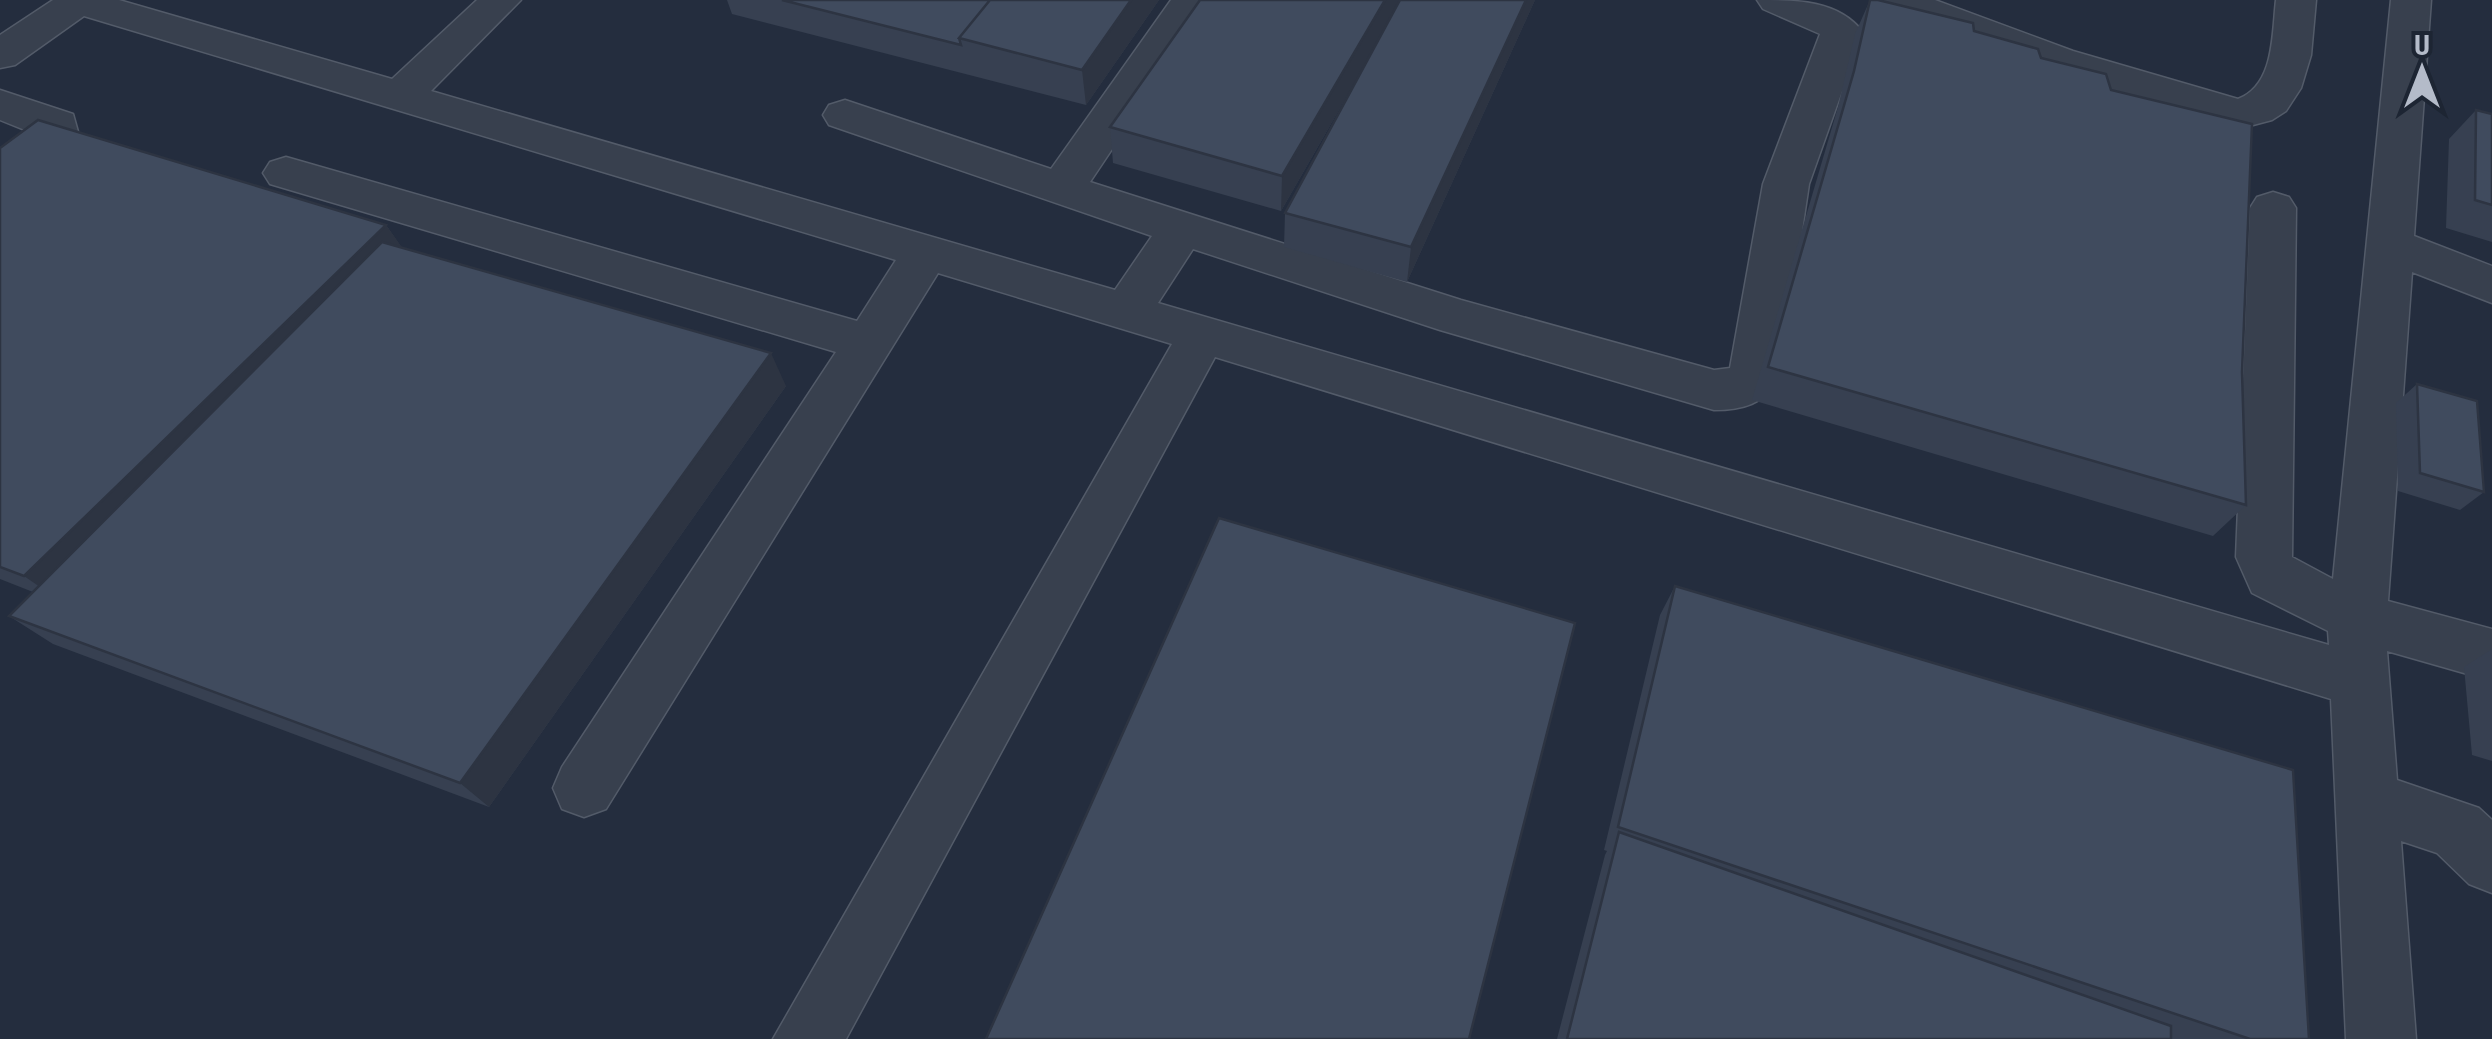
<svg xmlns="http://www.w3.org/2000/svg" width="2492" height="1039" viewBox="0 0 2492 1039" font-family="'Roboto Condensed',sans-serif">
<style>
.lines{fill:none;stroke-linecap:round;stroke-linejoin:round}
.minor-casing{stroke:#535b69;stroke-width:3}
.minor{fill:#38404e;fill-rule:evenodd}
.wall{fill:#374051}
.shaded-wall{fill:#2d3442}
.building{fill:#404b5e;stroke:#2d3442;stroke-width:2.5}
</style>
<rect width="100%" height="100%" fill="#242d3e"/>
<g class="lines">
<!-- minor casing -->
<g class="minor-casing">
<path id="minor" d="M53,0H119L392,79L477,0H521L431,91L1115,290L1152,236L829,125L823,115L829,105L845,100L1051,169L1171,0H1212L1090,182L1461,300L1714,370L1730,368L1763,184L1820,34L1763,9L1757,0C1797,0 1838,0 1863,32L1809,184L1780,378C1765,404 1742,410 1714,410L1440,330L1193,249L1158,303L2329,645L2328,631L2252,593L2236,557L2250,208L2257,197L2273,192L2289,197L2296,208L2292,557L2333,579L2391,0H2431L2414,236L2492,266V303L2412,272L2388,601L2492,629V681L2387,651L2397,780L2479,808L2492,820V893L2469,884L2437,853L2401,841L2416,1039H2346L2331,699L1215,357L846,1039H773L1172,344L938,273L606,809L584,817L562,809L553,788L562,767L836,352L270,184L263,173L270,162L286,157L857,321L896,260L84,16L15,65L0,68V35Z
M1877,0H1935L2073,51L2238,99C2275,85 2272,33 2276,0H2316L2311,55L2301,88L2286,111L2272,120L2238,129L2043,71L1883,9Z
M0,90L73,114L80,139L16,201L0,206V165L35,134L0,120Z"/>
</g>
<!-- minor -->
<use href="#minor" class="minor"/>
</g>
<!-- wall -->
<path class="wall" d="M727,0H1159L1086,105L732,14Z
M1535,0L1407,282L1284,247L1285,213L1362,70L1281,211L1113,163L1110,127Z
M1870,0L1974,31L2041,58L2111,90L2242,372L2246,505L2213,536L1752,400L1838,107L1855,34Z
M2476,110L2492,114V242L2446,228L2449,139Z
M0,148L386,225L402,248L786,386L489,807L53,644L9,616L33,592L0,579Z
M2417,384L2484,492L2460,510L2398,491L2396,403Z
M1675,586L2309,1039H1557L1605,855L1607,851L1604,850L1660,615Z
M2492,649V761L2472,755L2464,667Z"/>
<!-- shaded-wall -->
<path class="shaded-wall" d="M1131,0H1159L1086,105L1082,70Z
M1385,0H1402L1281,211L1282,176Z
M1526,0H1535L1407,282L1411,247Z
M386,225L411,260L66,605L24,576Z
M771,353L786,386L489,807L460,783Z"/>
<!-- building -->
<path class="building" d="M782,0H990L959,38L961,45Z
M990,0H1131L1082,70L959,38Z
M1200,0H1385L1282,176L1110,127Z
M1400,0H1526L1411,247L1285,213Z
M1870,0H1878L1973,23L1974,31L2038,49L2041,58L2106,74L2111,90L2252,124L2242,372L2246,505L1768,367L1854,71Z
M2476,110L2492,114V205L2475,200Z
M38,120L386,225L24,576L0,567V148Z
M382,242L771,353L460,783L9,616Z
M2417,384L2477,401L2484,492L2420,473Z
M1219,518L1575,623L1469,1039H986Z
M1675,586L2293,770L2309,1039H2250L1618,827Z
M1619,832L2171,1026V1039H1567Z"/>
<!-- north arrow -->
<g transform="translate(2422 70)" stroke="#1d2533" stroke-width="8" paint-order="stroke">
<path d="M0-8L18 38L0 25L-18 38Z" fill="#b4bbc9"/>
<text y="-15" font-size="28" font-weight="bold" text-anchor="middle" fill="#b4bbc9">U</text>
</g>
</svg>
